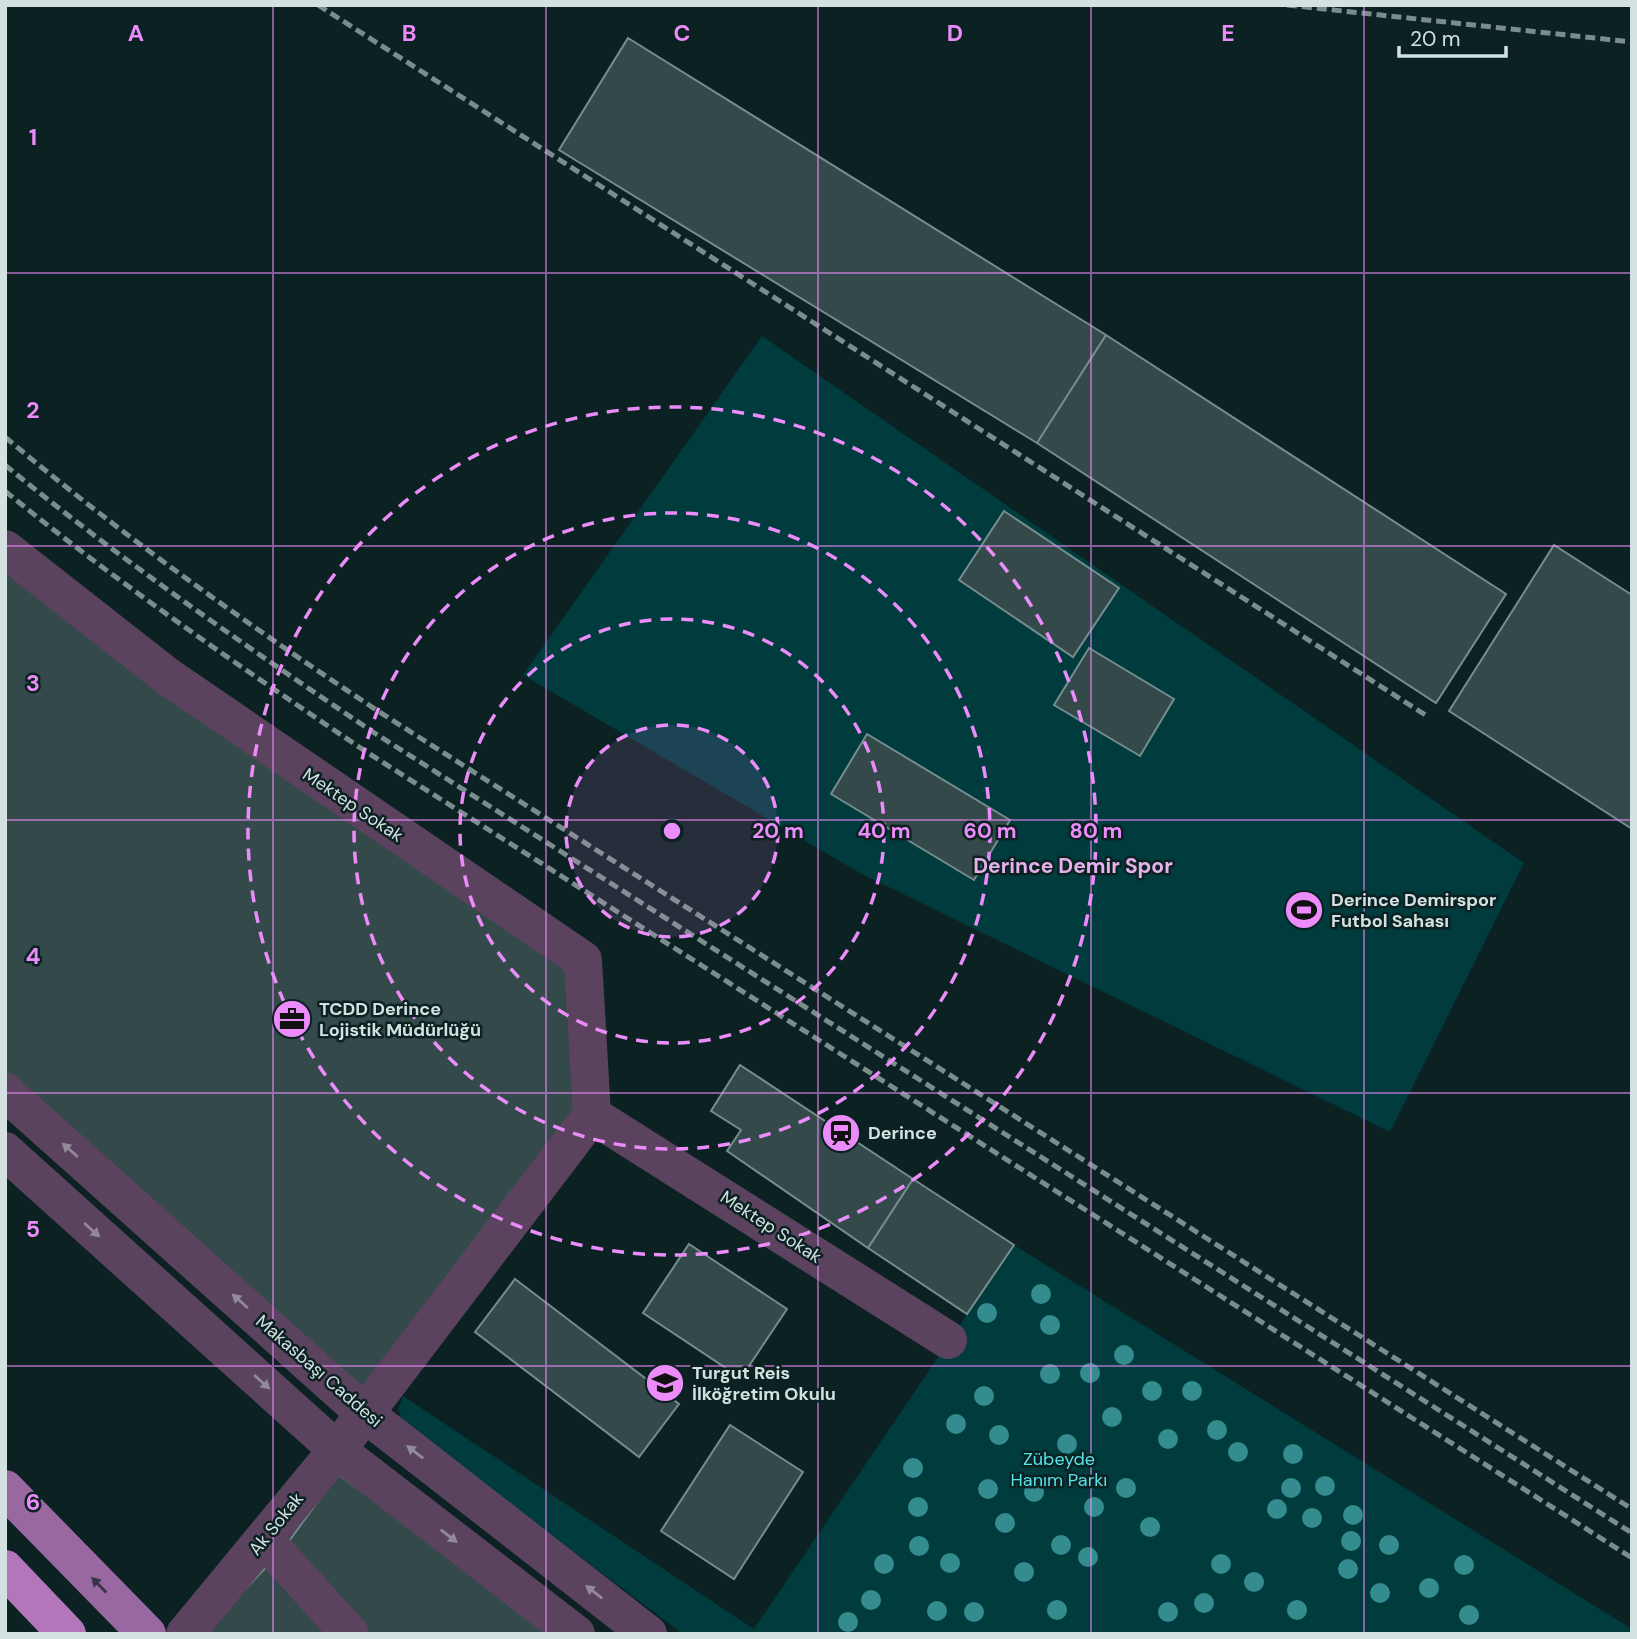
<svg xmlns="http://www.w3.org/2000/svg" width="1637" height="1639" viewBox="0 0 1637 1639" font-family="'DM Sans',sans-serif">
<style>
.green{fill:#003b3e}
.building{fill:#344a4a;stroke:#758d8e;stroke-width:2}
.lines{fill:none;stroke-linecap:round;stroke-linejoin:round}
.minor{stroke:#5b435f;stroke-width:38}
.major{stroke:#9a68a1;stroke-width:38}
.highway{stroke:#b376bb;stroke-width:38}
.rail{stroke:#7b8c8c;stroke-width:5;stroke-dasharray:10 5;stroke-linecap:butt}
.tree{fill:#348c8f}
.oneway{fill:#918a9a}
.oneway2{fill:#363648}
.grid{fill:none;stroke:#ec8cfa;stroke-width:2;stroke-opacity:0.55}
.ring{fill:none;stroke:#ec8cfa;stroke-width:3.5;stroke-dasharray:12 9}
.labels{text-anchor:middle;stroke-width:5;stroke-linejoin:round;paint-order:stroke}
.street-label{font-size:18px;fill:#d4e1e1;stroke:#0b2122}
.poi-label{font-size:18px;font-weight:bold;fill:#d4e1e1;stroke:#0b2122;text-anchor:start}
.park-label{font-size:18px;fill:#56e3e9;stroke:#0b2122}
.quarter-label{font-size:21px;font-weight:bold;fill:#e5b1ed;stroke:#0b2122}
.grid-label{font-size:23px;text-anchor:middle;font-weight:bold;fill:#ec8cfa;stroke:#0b2122;stroke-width:5;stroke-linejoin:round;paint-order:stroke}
.centre{fill:#ec8cfa;stroke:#0b2122;stroke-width:3.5}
.ring-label{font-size:21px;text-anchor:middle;font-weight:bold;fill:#ec8cfa;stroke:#0b2122;stroke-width:5;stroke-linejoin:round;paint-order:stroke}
</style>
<rect width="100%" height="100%" fill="#0b2122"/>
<!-- green -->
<path class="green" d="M762,336L1524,863L1390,1132L860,873L523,675Z
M1014,1245L1632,1629V1634H683L411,1430L402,1421L398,1409L403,1396L754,1629Z"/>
<!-- building -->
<path class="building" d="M628,38L1106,335L1037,443L559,150Z
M1106,335L1506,594L1436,703L1037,443Z
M1004,511L1119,588L1073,657L959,580Z
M1554,545L1632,595V829L1449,711Z
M5,558L574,964L584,1113L363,1389L5,1075Z
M1089,648L1174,699L1140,756L1054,705Z
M867,734L1010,820L974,880L831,794Z
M740,1065L913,1179L868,1248L727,1151L741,1130L711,1111Z
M913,1179L1014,1245L967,1314L868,1248Z
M689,1244L787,1309L741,1378L643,1313Z
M515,1279L679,1404L639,1457L475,1332Z
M730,1425L803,1472L734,1579L661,1531Z
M338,1474L556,1634H367L286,1545Z
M269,1564L332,1634H203Z"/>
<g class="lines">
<!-- minor -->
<path class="minor" d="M5,549L167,676L583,960L592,1115
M5,1092L363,1412L648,1634
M5,1151L337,1450L576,1634
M264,1539L350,1634
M185,1634L337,1450L592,1115L948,1340"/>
<!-- major -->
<path class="major" d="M5,1489L147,1634"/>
<!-- highway -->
<path class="highway" d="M5,1569L67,1634"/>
<!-- rail -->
<path class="rail" d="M318,5L1427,716
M1287,5L1632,42
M5,437C125,538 251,627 381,713L1632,1509
M5,465C122,561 247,647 373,732L1632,1533
M5,491C120,585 242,668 365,751L1632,1558"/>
</g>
<!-- trees -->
<g class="tree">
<circle cx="1041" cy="1294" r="10"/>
<circle cx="987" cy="1313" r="10"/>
<circle cx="1050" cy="1325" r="10"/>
<circle cx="1124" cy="1355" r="10"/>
<circle cx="1090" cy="1373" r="10"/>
<circle cx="1050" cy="1374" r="10"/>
<circle cx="1152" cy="1391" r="10"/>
<circle cx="1192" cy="1391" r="10"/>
<circle cx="984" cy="1396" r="10"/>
<circle cx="1112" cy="1417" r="10"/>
<circle cx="956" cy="1424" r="10"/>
<circle cx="1217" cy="1430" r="10"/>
<circle cx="999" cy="1435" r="10"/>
<circle cx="1168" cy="1439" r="10"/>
<circle cx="1067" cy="1444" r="10"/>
<circle cx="1238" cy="1452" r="10"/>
<circle cx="1293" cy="1454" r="10"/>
<circle cx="913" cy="1468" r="10"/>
<circle cx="1325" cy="1486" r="10"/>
<circle cx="1126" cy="1488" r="10"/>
<circle cx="1291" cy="1488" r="10"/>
<circle cx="988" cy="1489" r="10"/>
<circle cx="1034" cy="1492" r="10"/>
<circle cx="918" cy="1507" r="10"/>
<circle cx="1094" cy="1507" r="10"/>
<circle cx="1277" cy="1509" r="10"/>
<circle cx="1353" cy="1515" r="10"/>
<circle cx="1312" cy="1518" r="10"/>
<circle cx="1005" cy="1523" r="10"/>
<circle cx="1150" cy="1527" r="10"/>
<circle cx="1351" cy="1541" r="10"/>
<circle cx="1061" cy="1545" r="10"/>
<circle cx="1389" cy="1545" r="10"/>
<circle cx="919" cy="1546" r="10"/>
<circle cx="1088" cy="1557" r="10"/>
<circle cx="950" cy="1563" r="10"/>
<circle cx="884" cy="1564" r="10"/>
<circle cx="1221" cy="1564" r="10"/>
<circle cx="1464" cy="1565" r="10"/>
<circle cx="1348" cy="1569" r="10"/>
<circle cx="1024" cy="1572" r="10"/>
<circle cx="1254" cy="1582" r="10"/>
<circle cx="1429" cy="1588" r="10"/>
<circle cx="1380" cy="1593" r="10"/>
<circle cx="871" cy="1600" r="10"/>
<circle cx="1204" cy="1603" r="10"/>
<circle cx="1057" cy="1610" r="10"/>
<circle cx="1297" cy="1610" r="10"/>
<circle cx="937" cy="1611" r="10"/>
<circle cx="974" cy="1612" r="10"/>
<circle cx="1168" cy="1612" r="10"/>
<circle cx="1469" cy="1615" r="10"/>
<circle cx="848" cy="1622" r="10"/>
</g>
<!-- one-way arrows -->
<defs><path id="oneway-solid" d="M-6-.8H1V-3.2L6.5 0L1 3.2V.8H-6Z" transform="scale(1.75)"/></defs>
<g class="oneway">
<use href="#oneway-solid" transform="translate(70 1150) rotate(-138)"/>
<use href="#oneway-solid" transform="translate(92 1230) rotate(42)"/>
<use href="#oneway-solid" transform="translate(240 1301) rotate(-138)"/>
<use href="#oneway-solid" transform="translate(262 1382) rotate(42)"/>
<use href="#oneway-solid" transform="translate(415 1452) rotate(-142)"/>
<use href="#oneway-solid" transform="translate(449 1536) rotate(38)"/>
<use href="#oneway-solid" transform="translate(594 1592) rotate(-142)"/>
</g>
<use class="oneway2" href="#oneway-solid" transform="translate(99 1585) rotate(-134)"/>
<!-- grid -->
<path class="grid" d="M273,5V1634M546,5V1634M818,5V1634M1091,5V1634M1364,5V1634M5,273H1632M5,546H1632M5,820H1632M5,1093H1632M5,1366H1632"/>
<!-- distance rings -->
<circle cx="672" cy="831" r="106" fill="#ec8cfa" fill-opacity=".12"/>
<g class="ring">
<circle cx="672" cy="831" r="106"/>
<circle cx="672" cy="831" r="212"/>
<circle cx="672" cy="831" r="318"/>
<circle cx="672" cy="831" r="424"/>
</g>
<!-- icons -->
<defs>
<g id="stadium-disc" transform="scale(2.0125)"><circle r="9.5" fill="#ec8cfa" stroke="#0b2122"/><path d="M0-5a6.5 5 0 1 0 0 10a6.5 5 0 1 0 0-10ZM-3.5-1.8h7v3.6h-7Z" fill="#111"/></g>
<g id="office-disc" transform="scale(2.0125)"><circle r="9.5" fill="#ec8cfa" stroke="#0b2122"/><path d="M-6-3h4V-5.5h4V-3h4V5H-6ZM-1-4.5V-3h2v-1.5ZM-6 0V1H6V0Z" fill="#111"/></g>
<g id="station-disc" transform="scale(2.0125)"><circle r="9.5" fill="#ec8cfa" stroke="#0b2122"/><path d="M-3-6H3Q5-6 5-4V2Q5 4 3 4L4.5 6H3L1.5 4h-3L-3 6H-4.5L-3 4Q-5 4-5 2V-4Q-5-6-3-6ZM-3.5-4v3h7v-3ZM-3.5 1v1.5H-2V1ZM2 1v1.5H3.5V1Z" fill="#111"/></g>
<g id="school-disc" transform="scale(2.0125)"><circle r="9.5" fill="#ec8cfa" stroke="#0b2122"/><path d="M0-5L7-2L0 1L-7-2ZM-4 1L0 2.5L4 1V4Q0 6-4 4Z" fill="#111"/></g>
</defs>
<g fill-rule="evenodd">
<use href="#stadium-disc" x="1304" y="910"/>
<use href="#office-disc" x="292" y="1019"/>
<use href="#station-disc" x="841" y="1133"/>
<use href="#school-disc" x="665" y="1383"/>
</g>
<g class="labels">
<!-- street labels -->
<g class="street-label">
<text transform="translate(353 805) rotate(34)" y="6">Mektep Sokak</text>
<text transform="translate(771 1227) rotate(33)" y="6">Mektep Sokak</text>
<text transform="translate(319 1371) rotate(41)" y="6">Makasbaşı Caddesi</text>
<text transform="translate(276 1524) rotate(-51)" y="6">Ak Sokak</text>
</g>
<!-- poi labels -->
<g class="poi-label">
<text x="1331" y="906">Derince Demirspor<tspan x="1331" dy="21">Futbol Sahası</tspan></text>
<text x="319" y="1015">TCDD Derince<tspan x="319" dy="21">Lojistik Müdürlüğü</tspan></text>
<text x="868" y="1139">Derince</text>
<text x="692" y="1379">Turgut Reis<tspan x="692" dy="21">İlköğretim Okulu</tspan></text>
</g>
<!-- park labels -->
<g class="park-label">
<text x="1059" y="1465">Zübeyde<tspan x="1059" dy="21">Hanım Parkı</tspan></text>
</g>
<!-- quarter labels -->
<g class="quarter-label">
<text x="1073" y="873">Derince Demir Spor</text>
</g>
</g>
<g class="grid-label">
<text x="136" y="41">A</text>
<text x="409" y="41">B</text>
<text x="682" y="41">C</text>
<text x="955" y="41">D</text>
<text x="1228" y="41">E</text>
<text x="33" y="145">1</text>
<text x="33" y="418">2</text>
<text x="33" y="691">3</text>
<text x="33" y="964">4</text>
<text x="33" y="1237">5</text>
<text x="33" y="1510">6</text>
</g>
<circle cx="672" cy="831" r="10" class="centre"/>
<g class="ring-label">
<text x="778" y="838">20 m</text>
<text x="884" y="838">40 m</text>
<text x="990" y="838">60 m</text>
<text x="1096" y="838">80 m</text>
</g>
<!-- border -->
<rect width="1637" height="1639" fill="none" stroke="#d4e1e1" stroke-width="14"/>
<!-- scale -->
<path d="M1399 46v10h107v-10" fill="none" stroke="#d4e1e1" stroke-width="3.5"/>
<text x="1410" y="46" font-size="21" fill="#d4e1e1" stroke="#0b2122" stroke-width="5" paint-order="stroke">20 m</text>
</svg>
